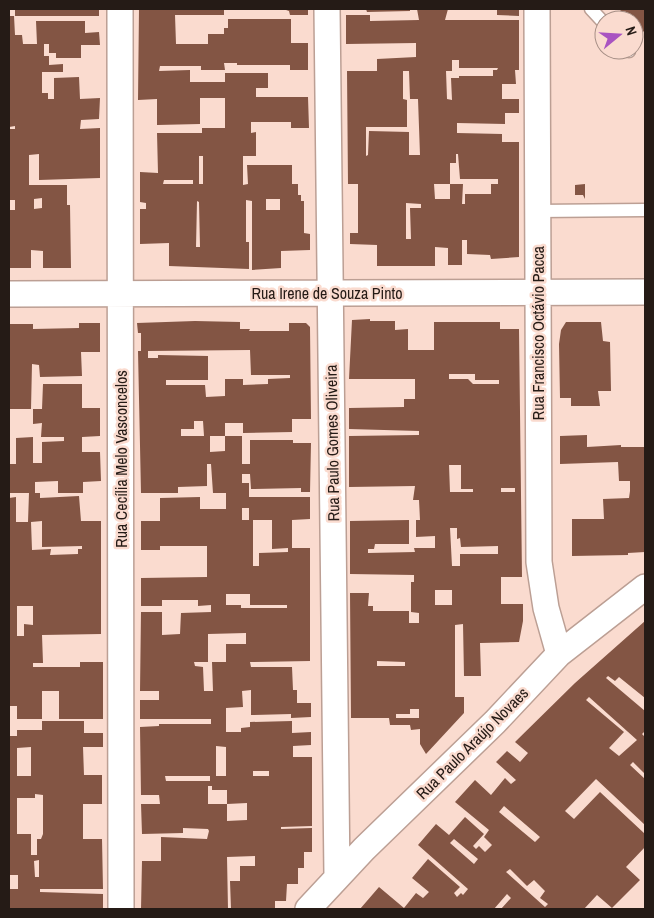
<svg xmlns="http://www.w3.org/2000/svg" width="654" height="918" viewBox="0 0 654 918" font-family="'Archivo Narrow',sans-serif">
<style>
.building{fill:#835544;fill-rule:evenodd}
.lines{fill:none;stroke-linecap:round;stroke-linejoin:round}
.lane-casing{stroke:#bc9f94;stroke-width:15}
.street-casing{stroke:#bc9f94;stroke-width:28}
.lane{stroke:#fff;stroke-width:12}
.street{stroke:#fff;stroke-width:25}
.labels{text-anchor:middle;stroke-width:5;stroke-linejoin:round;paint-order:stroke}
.street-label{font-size:16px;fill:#251b16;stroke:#fadbcf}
</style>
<rect width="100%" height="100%" fill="#fadbcf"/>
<!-- building -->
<path class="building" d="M15,9H99V16H15Z
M139,9H224V15H175L176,44H208V34H224V28H228V19H291V43H308V70H290V65H237V63H224L225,70H201V66H160L159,71L190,70V82H225V73H268V88H256V97H308L309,128H291V122H251V133L256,132V156H243V185L248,184L247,165H292V184H298V195H301V201H304V233L310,234V250L281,251V268L252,270V201L246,200V242H249V269L169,266V243L140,244V209H146V203L140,202V172L158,173L157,133H202V128H225V98H200V124L157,125V99L138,100ZM199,156H203V184H199ZM164,180H193V184H163ZM266,199H280V210H266ZM197,201L199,202L200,247H196Z
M283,9H308V15H290L289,11Z
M366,9H410V11L367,12Z
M417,9H448L445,20H519V70H515L516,84H502V99H519V113H505V124L457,123V133L502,134V142H519V257L491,259L490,255L467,254V240H462V265H448V248L435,247V266H377V245L350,244V233H358V184H348L347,71H377V59L416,57V43L346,44V15H370V21L419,20ZM452,60H459V68H498L497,70H493V76H459V78H451L452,100L447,99L446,71H452ZM403,71H409L410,99H418L420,155H409V132L369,131L368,155L366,156V127H407V100L403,99ZM456,154H458L460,179H498V184H491V194H465V204H462L463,184H450V199H435L434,184H450V163H456ZM406,203L421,204V208H410L411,239H406Z
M497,9H519V16L497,15Z
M619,9H645V30L642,33L634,24V20H630Z
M9,16H14L15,35H22L23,44H37L36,21H85V33L99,32L100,45H81V58H56V53H49V44H44V56H49V65L63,64V72H42V93H48V99H54V78L79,77L80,99L100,98L99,119L81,120L80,129L100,128V178L39,180V154L29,155V185H67V205H70L71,268H43V251L31,250V268H9V210H15V200H9V129H15V126L9,127ZM42,198V208L34,209V199Z
M585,184V199L583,195H575V185Z
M370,319V321H395V330L408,329V350H434V322H500V329H519L522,577H501V604H523V621L519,642L480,643L481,676H464L463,624L455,625V697H464V713L426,754L420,744V729L411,730L410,725H390L389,718H351L350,593H369L368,606H373V611H409V623H419V613L411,612V582H414V575L350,574V521L409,520V544H375L374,549H368V553L415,552L414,548H435V536L416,537V520H420L419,500H413L415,486L349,487V436L419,435V431L349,429V408L404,407V399H415V379H349L352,320ZM449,374H475V380H499V384H473L468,379H449ZM449,465H461V489H473V492H450ZM501,488H515V492H501ZM450,528H457V539L460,538L461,547L498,546V554H460V566H452ZM435,590H452V605H435ZM377,661L405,662V666H377ZM410,709H419V718H396V714H410Z
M195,321L240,322V329H250L249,331H289V323H306L310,327L311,419H292V432L243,433V423H225V436H210V452L225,451V436H242V464H250V440H293V443H311L310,492H301V488L251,489L250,474H242V483H249V497H310V519L292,520V548H310V661L250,662L251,667H292L293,690H297V703H311V717L291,718V714L251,715V690L242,691L243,707L226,708V732H241V728L250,727V722L292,721V733L311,732V745L293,746V757H312V826L281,827V829L312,828V852H304V868H298V884H287L286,901H275V909H231L230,881H240V866H255V856L227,857L228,909H141L142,861H161V837L207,839L209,831L208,829L183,828V833L142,834L141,804H160L159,795H141L140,727L159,726V724H211V719H140V700H159V691H140L141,612H162V635L180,634L181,613L211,612V605L198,606V600H162V606H141V578L207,577V546H160V550H141V521H160V498L200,497V509H226V493H213L211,464H207V486L178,487V493H141L138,351H141V333H138L137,323ZM250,350L251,375H290V378L268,379V384L243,385V379H225V396L206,397L205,385H166V380H208V356L158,355V358H148V351ZM194,421H203L204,436H181V429H194ZM242,508H249V520H242ZM253,520H272V549L288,548V552L259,553V566H253ZM226,594H250V605H287V608H241V605H226ZM246,633V644H226V662H212L213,691H204L203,667L195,666L194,662H208V634ZM216,746L226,747V776H216ZM253,771H269V776H253ZM165,776H210V781H166ZM208,786H212V790H227V804L247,803V820L227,821V804H208Z
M566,322H601L603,341L610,342L611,391H598L600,406H571V398H560L559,344L561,330Z
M79,323H100V352H81L82,376L40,377L39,365L32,364L31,409H9V324H33V329L79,328Z
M43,384H82V408H100V436L82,437V452H100L101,481L83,482V493H58V481L35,482V493H40V498L79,496L81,521H101V634L42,635L43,663H33V667H80V662H103V719H59V691H42V719H17V706H9V498L16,497V522H28L29,493H9V464H16V438L33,437V463H42V442L64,441V437H41L42,423L33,424V409H42ZM42,521V547L82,546V549H78V554L50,555L51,549L32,550L31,522ZM17,606H33V625L24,624V636H17Z
M587,435V447L621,445V447H645V552L628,553V555L572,556V519H604L603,499L629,498L630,491V481H619L618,462L560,464V436Z
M645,621V698L619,677L615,681L608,676L606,678L645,711V731L642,734L645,737V774L633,762L630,765L645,779V825L596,779L565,811L574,819L600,792L645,834V847L626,867L640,880L612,908L597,895L584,909H501L511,898L507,894L494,909H360L379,887L404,908L416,893L423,898L429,892L412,878L428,859L460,887L454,893L457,897L461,893L463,895L468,889L418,845L436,824L449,835L465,817L484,834L473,846L476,849L479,846L485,852L492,845L484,837L489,830L455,802L475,780L491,795L505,778L511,784L516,780L496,762L507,751L520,762L528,753L515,742L575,683ZM589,697L637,740L619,756L609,748L624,732L586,700ZM504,806L540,837L535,842L499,812ZM454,839L478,859L474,864L450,843ZM510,869L527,886L534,880L545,891L540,898L548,904L545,907L506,872Z
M42,721H84V733H103V747H83L84,775H102V804H83V839H102L103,889H40V892L103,894V909H9V889H18V875H9V736H17V730H42ZM31,747V776H17V748ZM35,794L43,795V834L41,839H37V855H31V834H17V798H35ZM39,860V877H35L34,861Z"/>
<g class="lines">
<!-- lane casing -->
<g class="lane-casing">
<path id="lane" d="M591,9L604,23
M628,50L629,51
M537,211L645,210"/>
</g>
<!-- street casing -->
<g class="street-casing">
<path id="street" d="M120,9L121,909
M327,9L337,877
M537,9L539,562L546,608L559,654
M9,294L645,292
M308,909L364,849L495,722L559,654L645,587"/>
</g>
<!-- lane -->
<use href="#lane" class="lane"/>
<!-- street -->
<use href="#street" class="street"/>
</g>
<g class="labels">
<!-- street labels -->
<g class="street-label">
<text x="327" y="299">Rua Irene de Souza Pinto</text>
<text transform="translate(538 333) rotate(-90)" y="6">Rua Francisco Octávio Pacca</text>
<text transform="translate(332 443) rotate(-91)" y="6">Rua Paulo Gomes Oliveira</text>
<text transform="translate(121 459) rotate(-90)" y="6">Rua Cecília Melo Vasconcelos</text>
<text transform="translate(472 743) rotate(-45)" y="6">Rua Paulo Araújo Novaes</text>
</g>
</g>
<!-- border -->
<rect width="654" height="918" fill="none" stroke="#251b16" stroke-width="20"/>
<!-- north arrow -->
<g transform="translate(619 35) rotate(72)"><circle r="24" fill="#fadbcf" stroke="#a58e85"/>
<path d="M0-4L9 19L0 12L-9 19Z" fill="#a953c1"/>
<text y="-8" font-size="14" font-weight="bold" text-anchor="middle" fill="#251b16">N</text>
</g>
</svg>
